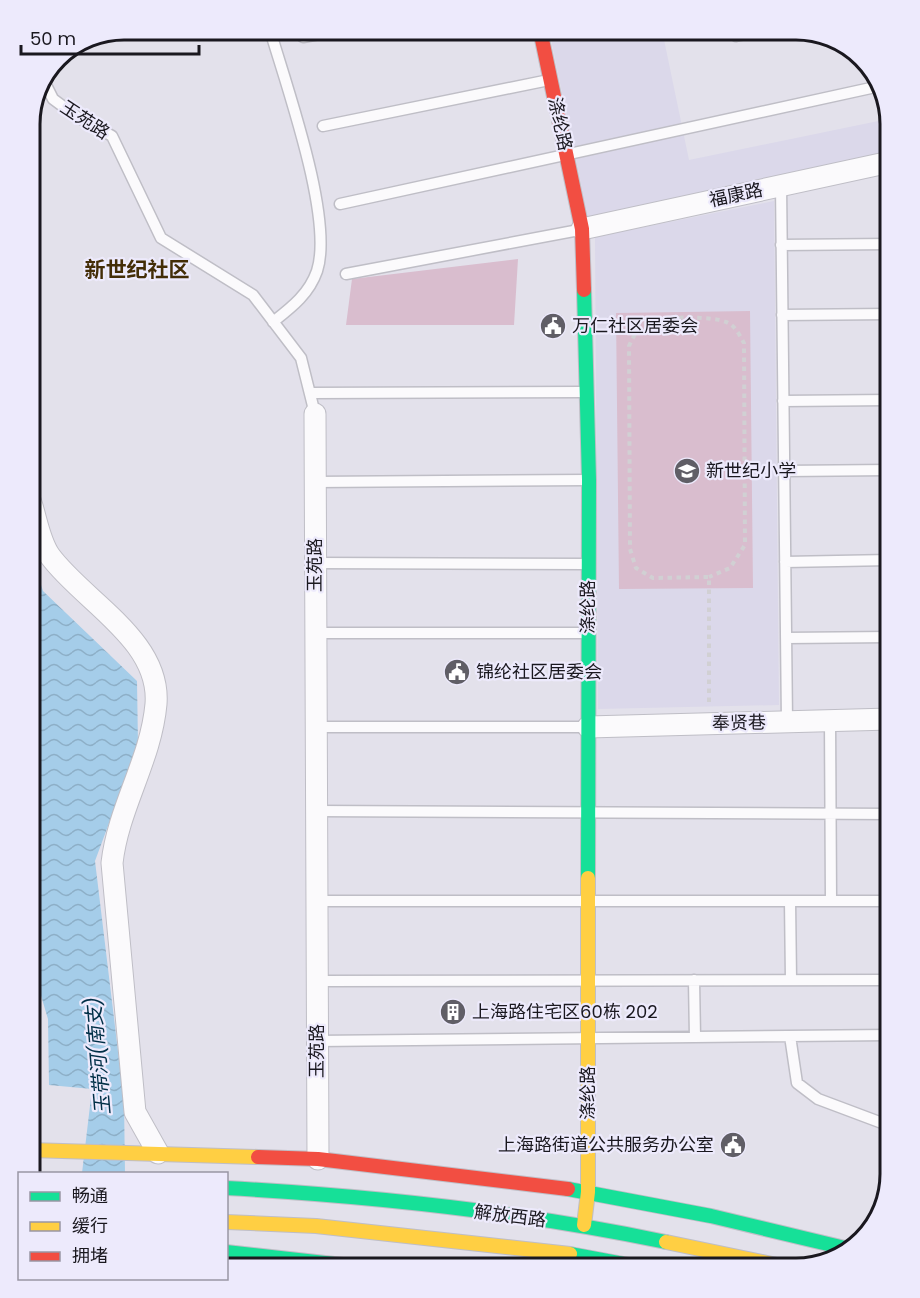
<svg xmlns="http://www.w3.org/2000/svg" width="920" height="1298" viewBox="0 0 920 1298" font-family="Poppins,'Noto Sans SC',sans-serif">
<style>
.built{fill:#dbd8ea}
.green{fill:#d9bdce}
.water{fill:url(#water-waves)}
.lines{fill:none;stroke-linecap:round;stroke-linejoin:round}
.lane-casing{stroke:#bfbec6;stroke-width:13}
.street-casing{stroke:#bfbec6;stroke-width:23}
.fast-casing{stroke:#bfbec6;stroke-width:16}
.slow-casing{stroke:#bfbec6;stroke-width:16}
.jam-casing{stroke:#bfbec6;stroke-width:16}
.path{stroke:#d1d0d3;stroke-width:4;stroke-dasharray:4.5 4.5;stroke-linecap:butt}
.lane{stroke:#fbfafc;stroke-width:10}
.street{stroke:#fbfafc;stroke-width:21}
.fast{stroke:#16e098;stroke-width:14}
.slow{stroke:#ffcf43;stroke-width:14}
.jam{stroke:#f24e42;stroke-width:14}
.labels{text-anchor:middle;stroke-width:4.5;stroke-linejoin:round;paint-order:stroke}
.street-label{font-size:18px;fill:#1a181f;stroke:#edeafc}
.poi-label{font-size:18px;fill:#1a181f;stroke:#edeafc;text-anchor:start}
.water-label{font-size:20px;font-style:italic;fill:#002f47;stroke:#edeafc}
.quarter-label{font-size:21px;font-weight:bold;fill:#432d07;stroke:#edeafc}
.rim{fill:none;stroke:#1a181f;stroke-width:3}
</style>
<defs>
<pattern id="water-waves" width="16" height="10" patternUnits="userSpaceOnUse" patternTransform="scale(1.5)"><rect width="16" height="10" fill="#a5cde9"/><path d="M0 5q4-4 8 0t8 0" fill="none" stroke="#8dafc7"/></pattern>
</defs>
<rect width="100%" height="100%" fill="#e3e1eb"/>
<!-- built -->
<path class="built" d="M549,30H662L689,160L888,119L890,171L591,232Z
M774,201L779,705L598,709L595,237Z"/>
<!-- green -->
<path class="green" d="M518,259L514,325H346L352,279Z
M750,311L753,588L619,589L616,313Z"/>
<!-- water -->
<path class="water" d="M30,551L43,591L137,681L138,745L95,861L124,1101L125,1173H82L92,1089L49,1085L48,1019L30,959Z"/>
<g class="lines">
<!-- lane casing -->
<g class="lane-casing">
<path id="lane" d="M270,30C286,85 334,219 317,271C309,294 292,307 273,322
M735,30L736,36L763,30
M303,37L341,30
M46,85L53,99L76,116L112,136L161,238L253,295L301,358L315,414
M323,126L549,80
M781,185L787,722
M340,204L880,86
M781,245L890,244
M346,274L579,230
M782,315L890,314
M310,393L585,392
M783,401L890,400
M784,471L890,470
M315,482L588,480
M785,562L890,560
M315,563L588,564
M316,633H588
M786,638L890,637
M830,720L831,901
M316,727H588
M316,811L890,814
M317,901H890
M790,901L791,980
M694,980L695,1037
M317,981L890,980
M790,1036L797,1083L818,1099L890,1126
M317,1041L890,1035"/>
</g>
<!-- street casing -->
<g class="street-casing">
<path id="street" d="M582,229L890,162
M315,414L318,1159
M30,500C36,516 39,541 50,556C83,601 161,640 156,704C151,760 118,808 112,863L135,1112L158,1153
M588,727L890,719"/>
</g>
<!-- fast casing -->
<g class="fast-casing">
<path id="fast" d="M584,290L589,480L588,878
M226,1188C373,1196 522,1212 666,1242
M568,1189L711,1216L849,1249
M226,1252L370,1268
M570,1254L645,1268"/>
</g>
<!-- slow casing -->
<g class="slow-casing">
<path id="slow" d="M30,1150L258,1157
M226,1222L316,1226L570,1254
M584,1225L588,1192V878
M666,1242L791,1268"/>
</g>
<!-- jam casing -->
<g class="jam-casing">
<path id="jam" d="M540,30L582,229L584,290
M258,1157L318,1159L568,1189"/>
</g>
<!-- path -->
<path class="path" d="M709,702V577L653,578L636,568L630,549L629,346C634,335 639,326 650,322C665,316 712,316 726,322C735,325 740,336 744,343L745,545L730,568L709,577"/>
<!-- lane -->
<use href="#lane" class="lane"/>
<!-- street -->
<use href="#street" class="street"/>
<!-- fast -->
<use href="#fast" class="fast"/>
<!-- slow -->
<use href="#slow" class="slow"/>
<!-- jam -->
<use href="#jam" class="jam"/>
</g>
<!-- icons -->
<defs>
<g id="civic-disc" transform="scale(1.35)"><circle r="9.5" fill="#605e66" stroke="#edeafc"/><path d="M-.6-6.5H3V-4.5H.6V-3L4-1V1h2V6H-6V1h2V-1L-.6-3ZM-1.2 2.5V6h2.4V2.5Z" fill="#fff"/></g>
<g id="school-disc" transform="scale(1.35)"><circle r="9.5" fill="#605e66" stroke="#edeafc"/><path d="M0-5L7-2L0 1L-7-2ZM-4 1L0 2.5L4 1V4Q0 6-4 4Z" fill="#fff"/></g>
<g id="building-disc" transform="scale(1.35)"><circle r="9.5" fill="#605e66" stroke="#edeafc"/><path d="M-4-6H4V6H1V3H-1V6H-4ZM-2.5-4.3h1.7v1.8h-1.7ZM.8-4.3h1.7v1.8H.8ZM-2.5-1h1.7V.8h-1.7ZM.8-1h1.7V.8H.8Z" fill="#fff"/></g>
</defs>
<g fill-rule="evenodd">
<use href="#civic-disc" x="553" y="326"/>
<use href="#school-disc" x="687" y="471"/>
<use href="#civic-disc" x="457" y="672"/>
<use href="#building-disc" x="453" y="1012"/>
<use href="#civic-disc" x="733" y="1145"/>
</g>
<g class="labels">
<!-- street labels -->
<g class="street-label">
<text transform="translate(85 120) rotate(33)" y="6">玉苑路</text>
<text transform="translate(560 124) rotate(78)" y="6">涤纶路</text>
<text transform="translate(736 195) rotate(-12)" y="6">福康路</text>
<text transform="translate(315 565) rotate(-90)" y="6">玉苑路</text>
<text transform="translate(588 607) rotate(-90)" y="6">涤纶路</text>
<text transform="translate(739 723) rotate(-1)" y="6">奉贤巷</text>
<text transform="translate(317 1051) rotate(-90)" y="6">玉苑路</text>
<text transform="translate(588 1093) rotate(-90)" y="6">涤纶路</text>
<text transform="translate(510 1216) rotate(7)" y="6">解放西路</text>
</g>
<!-- poi labels -->
<g class="poi-label">
<text x="572" y="332">万仁社区居委会</text>
<text x="706" y="477">新世纪小学</text>
<text x="476" y="678">锦纶社区居委会</text>
<text x="472" y="1018">上海路住宅区60栋 202</text>
<text x="714" y="1151" text-anchor="end">上海路街道公共服务办公室</text>
</g>
<!-- water labels -->
<g class="water-label">
<text transform="translate(98 1056) rotate(-95)" y="7">玉带河(南支)</text>
</g>
<!-- quarter labels -->
<g class="quarter-label">
<text x="137" y="277">新世纪社区</text>
</g>
</g>
<!-- crop -->
<path d="M0 0H920V1298H0ZM124 40H796A84 84 0 0 1 880 124V1174A84 84 0 0 1 796 1258H124A84 84 0 0 1 40 1174V124A84 84 0 0 1 124 40Z" fill="#edeafc" fill-rule="evenodd"/>
<path class="rim" d="M124 40H796A84 84 0 0 1 880 124V1174A84 84 0 0 1 796 1258H124A84 84 0 0 1 40 1174V124A84 84 0 0 1 124 40Z"/>
<!-- legend -->
<rect x="18" y="1172" width="210" height="108" fill="#edeafc" stroke="#9996a4" stroke-width="1.5"/>
<rect x="30" y="1192" width="30" height="9" fill="#16e098" stroke="#9996a4" stroke-width="1.5"/>
<text x="72" y="1202" font-size="18" fill="#1a181f">畅通</text>
<rect x="30" y="1222" width="30" height="9" fill="#ffcf43" stroke="#9996a4" stroke-width="1.5"/>
<text x="72" y="1232" font-size="18" fill="#1a181f">缓行</text>
<rect x="30" y="1252" width="30" height="9" fill="#f24e42" stroke="#9996a4" stroke-width="1.5"/>
<text x="72" y="1262" font-size="18" fill="#1a181f">拥堵</text>
<!-- scale -->
<path d="M21 45v9h178v-9" fill="none" stroke="#1a181f" stroke-width="3"/>
<text x="30" y="45" font-size="18" fill="#1a181f" stroke="#edeafc" stroke-width="4.5" paint-order="stroke">50 m</text>
</svg>
